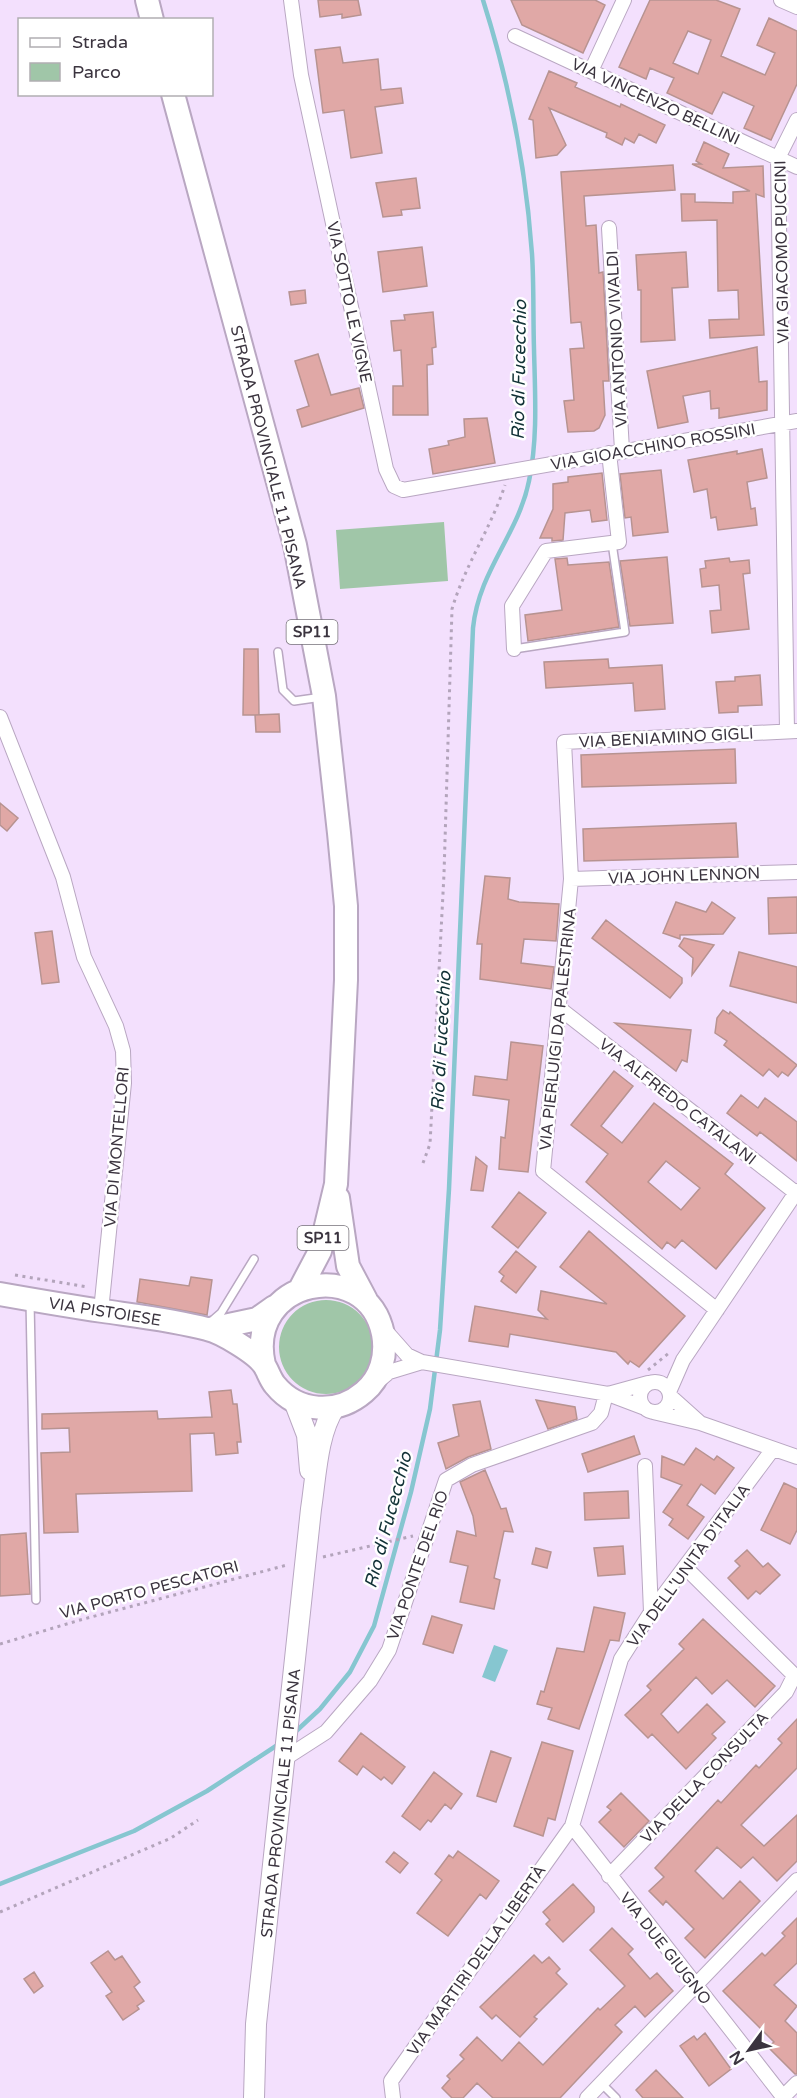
<svg xmlns="http://www.w3.org/2000/svg" width="797" height="2098" viewBox="0 0 797 2098" font-family="'Varela Round',sans-serif">
<style>
.green{fill:#a0c6a8}
.water{fill:#86c6d0}
.lines{fill:none;stroke-linecap:round;stroke-linejoin:round}
.stream{stroke:#86c6d0;stroke-width:4.5}
.building{fill:#e0a8a6;stroke:#b79391;stroke-width:1.5;fill-rule:evenodd}
.lane-casing{stroke:#b9a7c2;stroke-width:10}
.street-casing{stroke:#b9a7c2;stroke-width:16}
.secondary-casing{stroke:#b9a7c2;stroke-width:22}
.primary-casing{stroke:#b9a7c2;stroke-width:26}
.path{stroke:#b3a4bb;stroke-width:3;stroke-dasharray:3 4.5;stroke-linecap:butt}
.lane{stroke:#fff;stroke-width:7}
.street{stroke:#fff;stroke-width:14}
.secondary{stroke:#fff;stroke-width:20}
.primary{stroke:#fff;stroke-width:22}
.labels{text-anchor:middle;stroke-width:5;stroke-linejoin:round;paint-order:stroke}
.shield{fill:#fff;stroke:#767179;stroke-width:1.5}
.shield-label{font-size:15px;font-weight:bold;fill:#3b343f}
.street-label{font-size:16px;fill:#3b343f;stroke:#fff}
.water-label{font-size:18px;font-style:italic;fill:#113136;stroke:#fff}
</style>
<rect width="100%" height="100%" fill="#f3e0fd"/>
<!-- green -->
<path class="green" d="M444,522L448,581L340,589L336,530Z
M279 1347a47 47 0 1 1 94 0a47 47 0 1 1-94 0Z"/>
<!-- water -->
<path class="water" d="M494,1645L508,1650L495,1682L482,1677Z"/>
<g class="lines">
<!-- stream -->
<path class="stream" d="M293,1734L320,1709L350,1672L374,1626L411,1492L430,1409L440,1330L449,1189L473,628C479,570 518,535 529,481C538,438 535,393 534,349C533,318 534,285 532,254C526,168 509,82 483,0
M0,1884L134,1831L207,1791L279,1744"/>
</g>
<!-- building -->
<path class="building" d="M318,0H358L361,15L342,18V14L320,17Z
M511,0H595L605,5L583,53L522,25Z
M650,0H716L740,9L721,56L765,75L775,53L757,45L769,18L797,31V84L771,140L744,128L754,106L723,92L712,114L667,93L674,78L650,68L646,79L619,67ZM688,31L711,40L698,74L673,63Z
M340,47L343,63L378,59L381,90L401,88L403,103L375,107L382,153L351,158L344,110L323,113L315,50Z
M549,71L577,83L575,87L620,107L621,104L665,125L656,143L639,134L634,143L625,138L622,145L606,137L607,133L549,108L566,145L557,155L536,158L533,120L529,119Z
M704,142L729,154L723,168L763,166L764,197L756,194L764,335L710,338L709,320L739,319L738,290L718,291L717,220L682,221L681,194H695V202L733,203V192L750,191L692,164H701L696,161Z
M673,165L675,190L584,196L586,226L596,225L599,273L603,272L609,381H603L605,415L599,428L594,431L568,432L564,401L574,400L570,349L584,348L581,322L571,323L561,172Z
M416,178L420,208L401,210L402,215L383,217L376,183Z
M422,247L427,286L383,292L378,252Z
M686,252L688,287L672,288L675,340L641,342V290H638L636,255Z
M305,290L306,303L291,305L289,292Z
M433,312L436,347L432,348L433,364L427,365L428,415H393V386H403L401,350L394,351L391,321L405,320L404,315Z
M757,347L759,382L767,381V410L719,418V408L711,409L710,391L683,396L688,422L658,428L647,371Z
M318,354L331,395L359,388L364,408L302,427L297,410L309,406L295,361Z
M487,418L495,463L433,474L429,449L449,445L448,441L465,437L464,419Z
M762,449L767,478L747,482L751,509L755,508L757,525L718,530L716,517L711,518L707,489L694,492L688,460L737,451V454Z
M661,470L668,532L633,536L631,517L625,518L620,474Z
M602,473L607,520L592,522L590,510L565,513L563,540L552,541V538H540L553,509V484L568,482V477Z
M667,557L673,623L630,626L620,561Z
M567,558L568,565L609,562L619,627L528,641L525,615L562,610L555,559Z
M729,558L730,562L749,560L750,573L743,574L749,629L712,633L710,611L721,610L719,585L702,587L700,569L706,568L705,561Z
M244,649H258L259,715H243Z
M608,659L609,668L662,665L665,709L635,711L633,683L546,688L544,662Z
M760,675L762,705L738,706V712L719,713L716,682L735,681V677Z
M279,714L280,732H256L255,715Z
M735,749L736,783L582,787L581,755Z
M0,803L18,818L7,831L0,825Z
M736,823L738,857L584,861L583,829Z
M485,876L510,878L508,899L519,902L559,904L556,941L524,939L521,963L554,967L551,989L480,979L482,944H477Z
M797,897V933L769,934L768,898Z
M676,902L706,912L712,902L735,918L723,934L680,935V939L663,933Z
M606,920L682,978V983L670,998L592,938Z
M52,931L59,982L42,984L35,933Z
M684,938L714,945L692,975L693,958L679,946Z
M739,952L797,967V1003L730,986Z
M723,1010L729,1014L730,1012L797,1065L788,1076L782,1072L778,1077L769,1069L763,1076L724,1045L727,1041L715,1033L717,1018Z
M615,1023L691,1030L687,1062L682,1060L676,1071Z
M511,1042L543,1046L528,1172L499,1169L501,1137L505,1138L509,1100L473,1095L475,1076L507,1080Z
M614,1071L633,1086L601,1126L622,1143L654,1103L733,1164L725,1174L765,1208L716,1269L682,1240L675,1248L667,1242L662,1249L586,1182L608,1154L571,1125ZM666,1161L700,1188L681,1210L648,1182Z
M741,1095L758,1108L765,1098L797,1122V1161L760,1132L757,1136L727,1113Z
M476,1157L487,1166L483,1191L471,1190Z
M519,1192L546,1213L518,1248L492,1227Z
M589,1231L685,1316L639,1367L630,1361L628,1364L616,1352L510,1334L508,1347L469,1341L475,1306L547,1319L538,1310L541,1291L607,1304L560,1267Z
M516,1251L536,1267L516,1293L501,1281L504,1276L499,1272Z
M191,1277L212,1280L207,1315L137,1302L140,1279L189,1286Z
M231,1390L233,1404H237L241,1442H237L238,1453L216,1455L214,1433L190,1434L192,1491L76,1494L78,1532L44,1533L41,1453L70,1452L69,1428L42,1429V1414L157,1411L158,1419L212,1417L209,1392Z
M536,1400L575,1407L577,1419L548,1429Z
M480,1401L491,1449L468,1457L446,1469L438,1443L459,1436L453,1405Z
M634,1436L640,1454L588,1472L582,1454Z
M696,1448L714,1460L717,1456L734,1468L715,1494L701,1484L687,1505L704,1517L688,1539L669,1525L673,1519L663,1512L682,1485L661,1477L662,1456L684,1465Z
M485,1470L501,1509L506,1508L513,1532L504,1531L494,1578L500,1580L494,1609L460,1602L468,1566L450,1562L457,1531L476,1536L473,1516L460,1482Z
M784,1483L797,1489V1530L790,1544L761,1530Z
M628,1491L629,1518L585,1520L584,1493Z
M26,1533L30,1594L0,1596V1535Z
M623,1546L625,1574L598,1576L594,1548Z
M536,1548L551,1552L547,1568L532,1564Z
M747,1550L763,1567L768,1563L780,1575L760,1594L756,1591L748,1599L728,1578L740,1566L735,1561Z
M594,1607L625,1613L619,1641L610,1640L579,1729L548,1719L552,1708L537,1704L541,1691L544,1692L557,1648L584,1652Z
M432,1616L462,1625L453,1653L423,1644Z
M703,1619L775,1686L755,1707L727,1680L712,1694L696,1677L661,1714L678,1733L707,1704L725,1722L712,1734L716,1738L686,1769L652,1734L648,1738L625,1715L651,1690L647,1686L684,1649L679,1644Z
M797,1719V1768L741,1825L764,1846L797,1815V1861L777,1881L753,1857L741,1868L717,1847L695,1871L723,1899L740,1881L760,1901L705,1958L685,1938L694,1929L666,1901L663,1905L649,1891L664,1877L655,1868L718,1800L721,1803L756,1765L759,1768L782,1743L778,1739Z
M361,1733L405,1767L392,1784L384,1777L381,1780L363,1766L357,1775L339,1761Z
M542,1742L573,1751L555,1820L548,1818L543,1836L514,1826Z
M491,1751L511,1758L496,1802L477,1796Z
M434,1772L462,1794L451,1809L445,1804L431,1822L428,1820L420,1830L402,1816Z
M621,1793L649,1821L624,1847L599,1822L611,1810L607,1807Z
M458,1851L499,1881L486,1899L480,1894L448,1936L417,1913L442,1880L435,1874L449,1855L453,1858Z
M394,1852L408,1863L400,1873L386,1862Z
M573,1884L594,1907V1912L563,1942L546,1924L550,1920L543,1912Z
M797,1918V1963L774,1985L797,2006L785,2021L797,2033V2074H795L768,2047L774,2042L723,1991L762,1953L765,1956L785,1936L782,1933Z
M612,1928L633,1949L628,1954L650,1979L657,1973L673,1991L645,2017L635,2006L615,2025L622,2032L560,2098H493L477,2083L463,2098H452L442,2088L450,2079L447,2076L464,2059L460,2055L477,2037L502,2061L519,2042L543,2065L598,2008L600,2010L625,1986L590,1950Z
M108,1951L115,1960L122,1956L140,1982L134,1987L144,2001L137,2006L139,2009L123,2020L106,1996L112,1992L91,1963Z
M534,1955L542,1963L549,1957L560,1969L556,1973L567,1984L534,2017L537,2019L520,2037L496,2015L492,2019L480,2007Z
M34,1972L43,1986L34,1993L24,1979Z
M705,2033L731,2069L709,2086L680,2046L694,2036L697,2040Z
M656,2070L683,2098H643L636,2090Z"/>
<g class="lines">
<!-- lane casing -->
<g class="lane-casing">
<path id="lane" d="M514,649L625,632L612,543
M278,652L283,690L294,701L322,697
M30,1301L36,1600
M213,1320L221,1313L254,1259
M601,2083L616,2098"/>
</g>
<!-- street casing -->
<g class="street-casing">
<path id="street" d="M291,0L301,75L386,469L394,486L403,490L797,421
M781,0L797,7
M515,36L797,167
M591,71L624,0
M609,228L622,450
M514,649L512,606L546,551L619,542L609,453
M0,717L63,877L84,957L116,1026L123,1051L124,1083L101,1311
M787,731L778,158L797,120
M571,879L797,872
M559,1008L796,1193
M717,1310L543,1171L571,879L564,742L797,731
M384,1329L407,1355L422,1362L608,1394L645,1408
M377,1382L389,1372L422,1362
M640 1397a15 15 0 1 1 30 0a15 15 0 1 1-30 0Z
M669,1392L683,1360L797,1191
M608,1394L648,1383
M670,1396L699,1422
M653,1412L700,1423L797,1457
M645,1466L651,1612
M686,1568L797,1678
M284,1759L326,1732L370,1681L389,1650L446,1480L472,1465L592,1423L601,1413L606,1394
M572,1826L784,2098
M609,1876L786,1692L794,1676
M783,2097L797,2083
M393,2098L391,2081L572,1826L621,1659L651,1612L773,1449
M587,2098L797,1880"/>
</g>
<!-- secondary casing -->
<g class="secondary-casing">
<path id="secondary" d="M294,1401L307,1435L310,1470
M254,2098L256,2024L311,1509C316,1477 317,1434 335,1407"/>
</g>
<!-- primary casing -->
<g class="primary-casing">
<path id="primary" d="M147,0L152,20
M173,94L295,545L324,696L339,833L346,906V980L336,1184L320,1251L300,1289
M338,1198L348,1266L366,1300
M0,1294C34,1300 69,1306 103,1311C138,1316 174,1320 207,1329C221,1332 256,1353 264,1365C268,1371 270,1379 275,1385C298,1413 337,1415 364,1392C381,1378 387,1355 383,1334C367,1254 244,1279 264,1365
M210,1329L257,1319L274,1307"/>
</g>
<!-- path -->
<path class="path" d="M423,1163L430,1144L444,874L452,609C465,565 491,528 505,485
M15,1275L88,1287
M648,1370L669,1353
M323,1557L413,1536
M0,1644L80,1620L287,1565
M0,1912L171,1838L198,1820"/>
<!-- lane -->
<use href="#lane" class="lane"/>
<!-- street -->
<use href="#street" class="street"/>
<!-- secondary -->
<use href="#secondary" class="secondary"/>
<!-- primary -->
<use href="#primary" class="primary"/>
</g>
<g class="labels">
<!-- shield labels -->
<g class="shield">
<rect x="286.5" y="620" width="51" height="24" rx="4.5"/>
<rect x="297.5" y="1226" width="51" height="24" rx="4.5"/>
</g>
<g class="shield-label">
<text x="312" y="637">SP11</text>
<text x="323" y="1243">SP11</text>
</g>
<!-- street labels -->
<g class="street-label">
<text transform="translate(656 101) rotate(25)" y="6">VIA VINCENZO BELLINI</text>
<text transform="translate(781 252) rotate(-91)" y="6">VIA GIACOMO PUCCINI</text>
<text transform="translate(350 302) rotate(78)" y="6">VIA SOTTO LE VIGNE</text>
<text transform="translate(616 339) rotate(-93)" y="6">VIA ANTONIO VIVALDI</text>
<text transform="translate(653 446) rotate(-10)" y="6">VIA GIOACCHINO ROSSINI</text>
<text transform="translate(269 457) rotate(76)" y="6">STRADA PROVINCIALE 11 PISANA</text>
<text transform="translate(666 737) rotate(-3)" y="6">VIA BENIAMINO GIGLI</text>
<text transform="translate(684 875) rotate(-2)" y="6">VIA JOHN LENNON</text>
<text transform="translate(557 1029) rotate(-84)" y="6">VIA PIERLUIGI DA PALESTRINA</text>
<text transform="translate(678 1101) rotate(38)" y="6">VIA ALFREDO CATALANI</text>
<text transform="translate(116 1147) rotate(-85)" y="6">VIA DI MONTELLORI</text>
<text transform="translate(105 1311) rotate(9)" y="6">VIA PISTOIESE</text>
<text transform="translate(417 1565) rotate(-71)" y="6">VIA PONTE DEL RIO</text>
<text transform="translate(688 1565) rotate(-54)" y="6">VIA DELL'UNITÀ D'ITALIA</text>
<text transform="translate(149 1589) rotate(-15)" y="6">VIA PORTO PESCATORI</text>
<text transform="translate(704 1777) rotate(-46)" y="6">VIA DELLA CONSULTA</text>
<text transform="translate(280 1803) rotate(-84)" y="6">STRADA PROVINCIALE 11 PISANA</text>
<text transform="translate(666 1948) rotate(52)" y="6">VIA DUE GIUGNO</text>
<text transform="translate(476 1960) rotate(-55)" y="6">VIA MARTIRI DELLA LIBERTÀ</text>
</g>
<!-- water labels -->
<g class="water-label">
<text transform="translate(519 370) rotate(-89)" y="6">Rio di Fucecchio</text>
<text transform="translate(441 1041) rotate(-87)" y="6">Rio di Fucecchio</text>
<text transform="translate(388 1520) rotate(-75)" y="6">Rio di Fucecchio</text>
</g>
</g>
<!-- legend -->
<rect x="18" y="18" width="195" height="78" fill="#ffffff" stroke="#b1aeb2" stroke-width="1.5"/>
<rect x="30" y="38" width="30" height="9" fill="#ffffff" stroke="#b1aeb2" stroke-width="1.5"/>
<text x="72" y="48" font-size="18" fill="#3b343f">Strada</text>
<rect x="30" y="63" width="30" height="18" fill="#a0c6a8" stroke="#b1aeb2" stroke-width="1.5"/>
<text x="72" y="78" font-size="18" fill="#3b343f">Parco</text>
<!-- north arrow -->
<g transform="translate(749 2050) rotate(237)" stroke="#ffffff" stroke-width="4.5" paint-order="stroke">
<path d="M0-4.5L10 22L0 15L-10 22Z" fill="#3b343f"/>
<text y="-9" font-size="16" font-weight="bold" text-anchor="middle" fill="#3b343f">N</text>
</g>
</svg>
